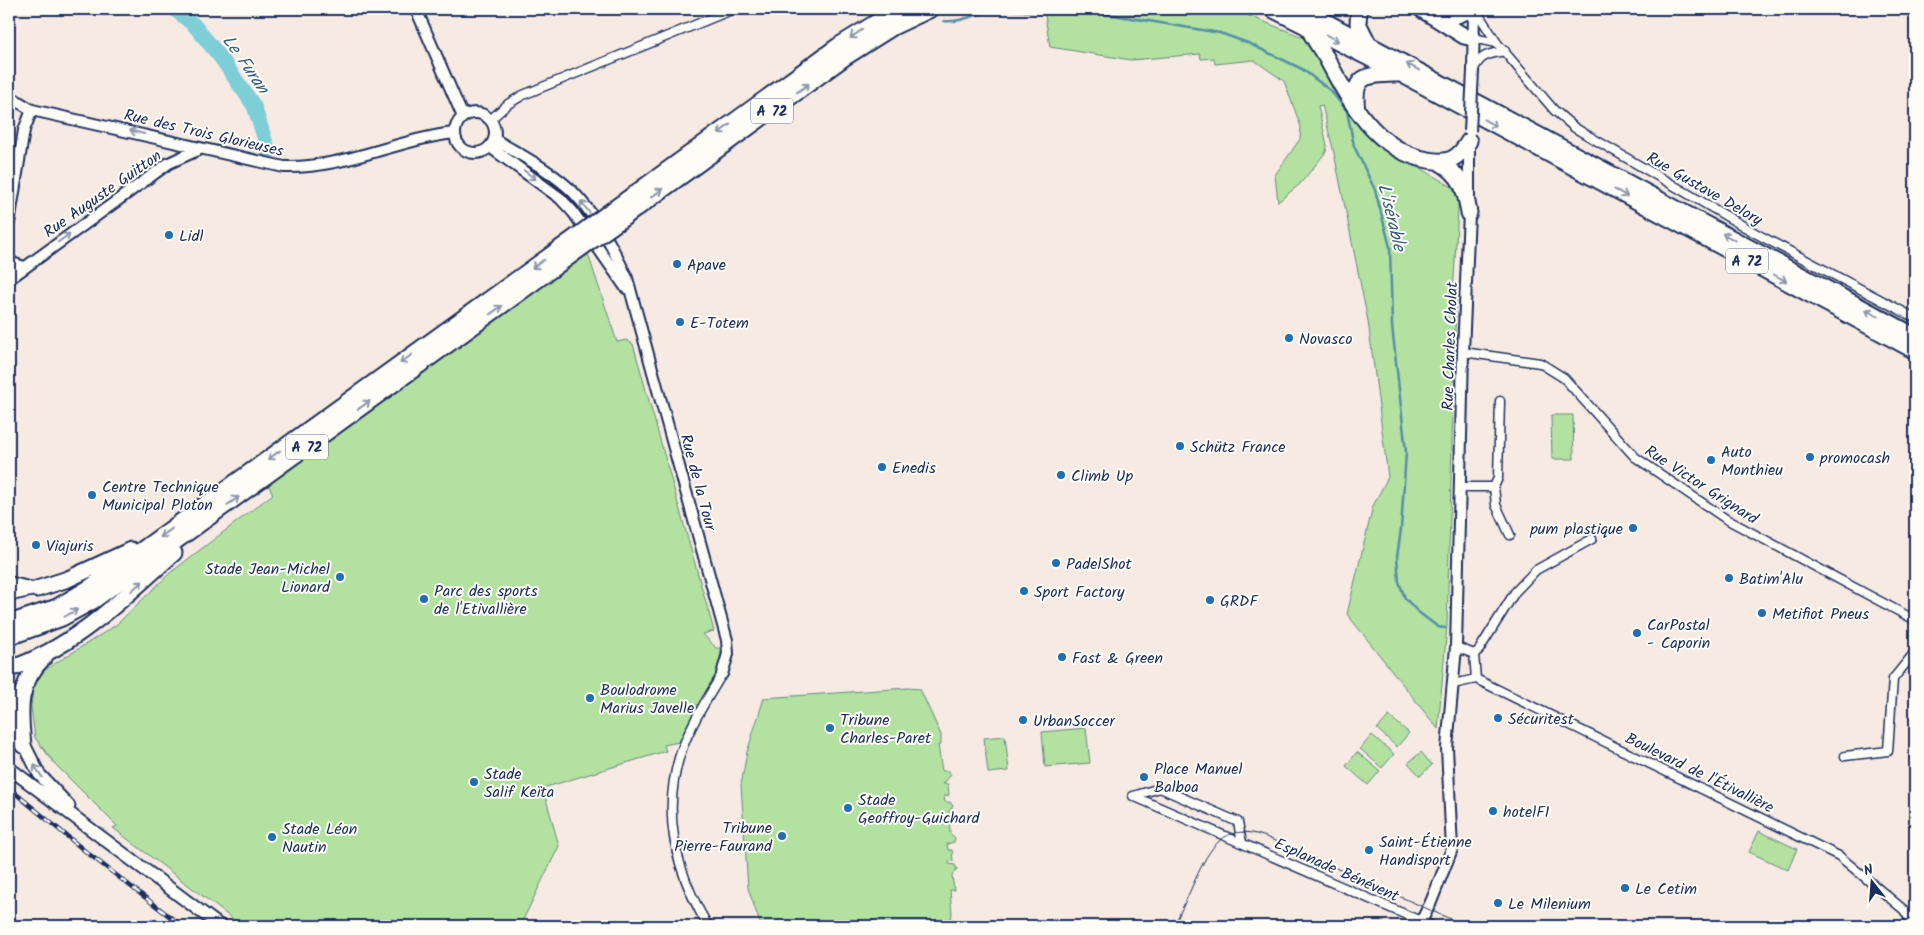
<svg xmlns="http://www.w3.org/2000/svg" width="1924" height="935" viewBox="0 0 1924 935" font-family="Kalam,sans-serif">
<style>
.green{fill:#b2e1a0;stroke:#66887f}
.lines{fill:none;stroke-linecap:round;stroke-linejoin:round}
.stream{stroke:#568ea7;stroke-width:2.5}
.river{stroke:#7dced7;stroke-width:15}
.minor-casing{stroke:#1b2f5e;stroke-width:11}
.tertiary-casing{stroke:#1b2f5e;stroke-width:14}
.secondary-casing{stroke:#1b2f5e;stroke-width:15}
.motorway-casing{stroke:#1b2f5e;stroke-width:19}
.minor{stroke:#fdfcf7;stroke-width:8}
.tertiary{stroke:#fdfcf7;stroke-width:10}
.secondary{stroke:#fdfcf7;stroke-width:11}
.motorway{stroke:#fdfcf7;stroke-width:15}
.tram{stroke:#1b2f5e;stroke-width:1}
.rail-casing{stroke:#1b2f5e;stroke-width:4.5}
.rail{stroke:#fdfcf7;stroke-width:2.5;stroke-dasharray:8;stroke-linecap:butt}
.tertiary-bridge-casing{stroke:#1b2f5e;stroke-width:14;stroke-linecap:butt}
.motorway-bridge-casing{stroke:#1b2f5e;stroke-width:19;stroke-linecap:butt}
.tertiary-bridge{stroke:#fdfcf7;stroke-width:10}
.motorway-bridge{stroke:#fdfcf7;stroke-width:15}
.oneway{stroke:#8c96aa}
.poi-dot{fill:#1f6fb2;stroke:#fdfcf7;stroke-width:2}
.labels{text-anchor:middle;stroke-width:4;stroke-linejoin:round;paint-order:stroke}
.shield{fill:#fdfcf7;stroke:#5f6c8c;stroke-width:1}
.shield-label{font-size:15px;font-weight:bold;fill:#1b2f5e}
.street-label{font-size:16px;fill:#1b2f5e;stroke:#fdfcf7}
.poi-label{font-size:16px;fill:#1b2f5e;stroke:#fdfcf7;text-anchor:start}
.water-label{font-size:18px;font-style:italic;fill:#385f82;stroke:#fdfcf7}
</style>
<rect width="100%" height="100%" fill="#f6eae3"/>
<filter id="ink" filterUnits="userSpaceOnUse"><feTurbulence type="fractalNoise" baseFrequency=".02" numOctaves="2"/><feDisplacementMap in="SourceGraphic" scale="10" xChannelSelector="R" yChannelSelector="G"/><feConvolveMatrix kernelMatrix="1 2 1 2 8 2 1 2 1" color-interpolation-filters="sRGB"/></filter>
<g filter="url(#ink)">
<!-- green -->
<path class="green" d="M1044,9H1232L1310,40L1378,143L1459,191L1453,295L1456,297L1447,626L1438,729L1347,614L1373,506L1388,477L1368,321L1334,153L1322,105L1318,106L1327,145L1326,152L1300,184L1278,202L1275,175L1300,139L1301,127L1284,81L1254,60L1215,64L1214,58L1201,59L1200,54L1131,60L1050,47Z
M588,254L617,342L626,340L633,344L714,631L703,634L716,648H722L716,676L679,742L664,745L666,751L543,788L559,846L520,926H242L113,828L117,826L55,764L35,738L31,707L33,687L40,673L116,625L170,573L273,494L268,485Z
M1551,415H1573L1574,459H1552Z
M908,688L920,689L941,735V745H938L942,771H948L951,775L943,784H948L949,795L944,796L945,802H950L953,806L949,812L950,833L955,838L954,842L947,844L948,850H952L953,861L949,862V864L955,865L957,869L952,875L954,890H950L952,914L948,926H761L748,888L741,785L747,752L764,698Z
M1389,716L1409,733L1397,747L1377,729Z
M1086,728L1090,763L1045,767L1042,732Z
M1372,735L1394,754L1382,768L1360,749Z
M1005,736L1009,771L988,773L984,738Z
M1357,752L1380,771L1368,785L1346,766Z
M1421,752L1432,765L1420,776L1408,763Z
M1759,831L1797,849L1788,870L1749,852Z"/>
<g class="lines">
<!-- stream -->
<path class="stream" d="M1055,9L1107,14L1220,33L1248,43L1302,69L1331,91L1347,111L1354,146L1375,190L1390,247L1392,326L1406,452L1401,529L1397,557L1399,582L1405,598L1417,611L1438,627L1445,628
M944,21C963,23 980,11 998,10C1016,8 1033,15 1050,9"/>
<!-- river -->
<path class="river" d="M174,9L194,25L221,58L254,106L269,152"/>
<!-- minor casing -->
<g class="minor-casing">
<path id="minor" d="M1475,9L1497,43L1554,110L1575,128L1757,234L1915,318
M1473,38L1497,43
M1474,69C1481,54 1490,54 1505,51
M490,120L508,104L523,95L734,9
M1463,352L1540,363L1564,378L1635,457L1726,519L1915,620
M1460,487H1494L1498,478L1500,401
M1494,487L1496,505L1510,535
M1456,647L1474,654
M1474,654L1479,650L1515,592L1536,570L1592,539
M1474,654L1476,679
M1453,684L1476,679L1839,856L1904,910L1914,926
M1845,756L1888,751L1893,679L1915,652
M1242,843L1238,822L1160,788L1133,796L1432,926
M9,919L14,926
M708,926C677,874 661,815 680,755C689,727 707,699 722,674"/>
</g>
<!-- tertiary casing -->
<g class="tertiary-casing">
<path id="tertiary" d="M416,9L463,117
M1473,71L1474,9
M9,96L32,110L284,167C344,169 397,139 455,133
M455 133a20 20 0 1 1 40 0a20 20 0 1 1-40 0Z
M494,139C522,156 551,170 574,193C597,217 613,248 627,278L727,640L728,654L722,674
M490,147L560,198L573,212L626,288
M9,223L24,130L32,110
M9,258L12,263L24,267
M9,279L169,163L200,149
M9,582L36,589
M1419,926L1431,902L1452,849L1447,748L1456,647L1463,352L1469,213V140"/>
</g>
<!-- secondary casing -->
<g class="secondary-casing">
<path id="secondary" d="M9,595L37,589
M9,689L17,723
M21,738L39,774L69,806
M9,768L220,926"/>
</g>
<!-- motorway casing -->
<g class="motorway-casing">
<path id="motorway" d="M1272,9L1399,73L1915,351
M1302,9L1915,336
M1359,9L1358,23L1368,43
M1421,9L1464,36L1473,38
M1437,17H1452L1472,9
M1308,26C1312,38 1320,47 1327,59C1349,101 1376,151 1428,160C1449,164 1458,159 1469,141
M1357,110C1352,74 1366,75 1397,74
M1439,162C1462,175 1465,189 1469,213
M608,213L838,46L898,9
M618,222L844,58L893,27L931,9
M37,589L68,579L131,550
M9,623L57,607L89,588L577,236
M9,637L62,618L93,601L580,249
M9,669C74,648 123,598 174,553
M23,745C19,708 17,684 45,656"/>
</g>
<!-- minor -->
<use href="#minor" class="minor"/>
<!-- tertiary -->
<use href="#tertiary" class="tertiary"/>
<!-- secondary -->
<use href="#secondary" class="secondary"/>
<!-- motorway -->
<use href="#motorway" class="motorway"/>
<!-- tram -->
<path class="tram" d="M1174,926C1181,911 1188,896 1195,880C1210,847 1224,821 1266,837L1466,926"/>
<!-- rail casing -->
<g class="rail-casing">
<path id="rail" d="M9,788L85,851L182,926"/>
</g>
<!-- rail -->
<use href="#rail" class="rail"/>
<!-- tertiary-bridge casing -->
<g class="tertiary-bridge-casing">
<path id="tertiary-bridge" d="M1470,131L1473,71"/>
</g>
<!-- motorway-bridge casing -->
<g class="motorway-bridge-casing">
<path id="motorway-bridge" d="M577,236L608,213
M580,249L618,222"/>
</g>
<!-- tertiary-bridge -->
<use href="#tertiary-bridge" class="tertiary-bridge"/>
<!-- motorway-bridge -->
<use href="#motorway-bridge" class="motorway-bridge"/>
</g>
<!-- one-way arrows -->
<defs><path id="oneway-shaft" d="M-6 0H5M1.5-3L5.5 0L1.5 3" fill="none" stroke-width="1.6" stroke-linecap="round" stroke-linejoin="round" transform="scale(1.25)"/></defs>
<g class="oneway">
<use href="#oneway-shaft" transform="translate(856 34) rotate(145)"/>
<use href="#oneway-shaft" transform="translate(1332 38) rotate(28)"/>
<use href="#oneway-shaft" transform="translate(1413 67) rotate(-152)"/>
<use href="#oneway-shaft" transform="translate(803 88) rotate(-36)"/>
<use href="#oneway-shaft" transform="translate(1490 123) rotate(28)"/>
<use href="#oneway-shaft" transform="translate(724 129) rotate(144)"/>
<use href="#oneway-shaft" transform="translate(137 132) rotate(-165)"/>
<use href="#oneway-shaft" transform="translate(530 175) rotate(37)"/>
<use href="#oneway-shaft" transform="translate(657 193) rotate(-36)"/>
<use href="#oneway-shaft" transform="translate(1621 193) rotate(28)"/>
<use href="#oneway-shaft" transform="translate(585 207) rotate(-128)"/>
<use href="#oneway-shaft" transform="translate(1729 237) rotate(-152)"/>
<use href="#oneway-shaft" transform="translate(64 238) rotate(-35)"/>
<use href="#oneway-shaft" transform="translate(538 264) rotate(144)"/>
<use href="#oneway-shaft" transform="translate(1780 278) rotate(28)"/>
<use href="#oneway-shaft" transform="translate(496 310) rotate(-36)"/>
<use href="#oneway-shaft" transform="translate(1872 313) rotate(-152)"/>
<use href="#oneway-shaft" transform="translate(406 359) rotate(144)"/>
<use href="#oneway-shaft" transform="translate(364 405) rotate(-36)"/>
<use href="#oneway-shaft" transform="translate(274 455) rotate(144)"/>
<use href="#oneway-shaft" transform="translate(233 501) rotate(-36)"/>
<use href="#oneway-shaft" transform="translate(166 533) rotate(144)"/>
<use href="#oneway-shaft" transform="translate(137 586) rotate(-41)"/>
<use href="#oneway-shaft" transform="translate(71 613) rotate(-30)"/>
<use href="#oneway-shaft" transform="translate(38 771) rotate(-124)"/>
</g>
</g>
<!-- markers -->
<g class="poi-dot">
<circle cx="169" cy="235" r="5"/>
<circle cx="677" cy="264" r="5"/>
<circle cx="680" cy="322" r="5"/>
<circle cx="1289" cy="338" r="5"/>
<circle cx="1180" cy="446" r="5"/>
<circle cx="1810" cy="457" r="5"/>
<circle cx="1711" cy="460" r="5"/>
<circle cx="882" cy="467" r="5"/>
<circle cx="1061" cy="475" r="5"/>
<circle cx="92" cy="495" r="5"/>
<circle cx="1633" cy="528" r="5"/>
<circle cx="36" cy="545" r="5"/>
<circle cx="1056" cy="563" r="5"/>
<circle cx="340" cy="577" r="5"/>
<circle cx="1729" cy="578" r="5"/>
<circle cx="1024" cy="591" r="5"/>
<circle cx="424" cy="599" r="5"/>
<circle cx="1210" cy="600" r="5"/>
<circle cx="1762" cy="613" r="5"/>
<circle cx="1637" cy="633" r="5"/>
<circle cx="1062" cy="657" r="5"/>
<circle cx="590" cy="698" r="5"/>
<circle cx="1498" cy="718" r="5"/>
<circle cx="1023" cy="720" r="5"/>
<circle cx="830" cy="728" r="5"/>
<circle cx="1144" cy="777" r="5"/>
<circle cx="474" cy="782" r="5"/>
<circle cx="848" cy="808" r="5"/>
<circle cx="1493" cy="811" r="5"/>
<circle cx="782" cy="836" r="5"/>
<circle cx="272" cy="837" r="5"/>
<circle cx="1369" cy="850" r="5"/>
<circle cx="1625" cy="888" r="5"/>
<circle cx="1498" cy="903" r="5"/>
</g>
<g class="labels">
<!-- shield labels -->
<g class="shield">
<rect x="751" y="98.5" width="42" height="25" rx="4"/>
<rect x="1726" y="248.5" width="42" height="25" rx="4"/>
<rect x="286" y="434.5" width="42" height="25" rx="4"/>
</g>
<g class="shield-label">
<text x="772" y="116">A 72</text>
<text x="1747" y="266">A 72</text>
<text x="307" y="452">A 72</text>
</g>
<!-- street labels -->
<g class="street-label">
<text transform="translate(204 132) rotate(13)" y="6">Rue des Trois Glorieuses</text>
<text transform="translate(1705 188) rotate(30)" y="6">Rue Gustave Delory</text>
<text transform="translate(102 193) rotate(-35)" y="6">Rue Auguste Guitton</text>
<text transform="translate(1449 346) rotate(-88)" y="6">Rue Charles Cholat</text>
<text transform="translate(699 482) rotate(75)" y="6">Rue de la Tour</text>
<text transform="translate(1702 484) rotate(33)" y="6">Rue Victor Grignard</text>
<text transform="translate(1700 772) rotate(26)" y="6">Boulevard de l'Étivallière</text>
<text transform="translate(1337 869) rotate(24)" y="6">Esplanade Bénévent</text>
</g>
<!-- poi labels -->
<g class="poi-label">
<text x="179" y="241">Lidl</text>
<text x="687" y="270">Apave</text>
<text x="690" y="328">E-Totem</text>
<text x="1299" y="344">Novasco</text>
<text x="1190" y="452">Schütz France</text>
<text x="1721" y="457">Auto<tspan x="1721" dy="18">Monthieu</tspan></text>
<text x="1820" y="463">promocash</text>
<text x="892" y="473">Enedis</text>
<text x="1071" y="481">Climb Up</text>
<text x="102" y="492">Centre Technique<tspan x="102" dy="18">Municipal Ploton</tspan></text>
<text x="1623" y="534" text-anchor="end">pum plastique</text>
<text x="46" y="551">Viajuris</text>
<text x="1066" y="569">PadelShot</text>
<text x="330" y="574" text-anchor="end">Stade Jean-Michel<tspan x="330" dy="18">Lionard</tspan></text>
<text x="1739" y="584">Batim'Alu</text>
<text x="434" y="596">Parc des sports<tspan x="434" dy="18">de l'Etivallière</tspan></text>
<text x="1034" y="597">Sport Factory</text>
<text x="1220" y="606">GRDF</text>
<text x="1772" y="619">Metifiot Pneus</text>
<text x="1647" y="630">CarPostal<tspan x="1647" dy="18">- Caporin</tspan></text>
<text x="1072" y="663">Fast &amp; Green</text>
<text x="600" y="695">Boulodrome<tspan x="600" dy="18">Marius Javelle</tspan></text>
<text x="1508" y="724">Sécuritest</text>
<text x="840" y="725">Tribune<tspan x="840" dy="18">Charles-Paret</tspan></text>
<text x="1033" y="726">UrbanSoccer</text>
<text x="1154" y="774">Place Manuel<tspan x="1154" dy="18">Balboa</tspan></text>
<text x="484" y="779">Stade<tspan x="484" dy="18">Salif Keïta</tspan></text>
<text x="858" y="805">Stade<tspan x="858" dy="18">Geoffroy-Guichard</tspan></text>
<text x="1503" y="817">hotelF1</text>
<text x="772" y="833" text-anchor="end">Tribune<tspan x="772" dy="18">Pierre-Faurand</tspan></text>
<text x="282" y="834">Stade Léon<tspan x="282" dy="18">Nautin</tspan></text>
<text x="1379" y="847">Saint-Étienne<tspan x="1379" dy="18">Handisport</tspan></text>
<text x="1635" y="894">Le Cetim</text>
<text x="1508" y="909">Le Milenium</text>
</g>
<!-- water labels -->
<g class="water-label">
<text transform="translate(246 64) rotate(55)" y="6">Le Furan</text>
<text transform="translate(1392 217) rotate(76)" y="6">L'isérable</text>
</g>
</g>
<!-- margin -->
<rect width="1924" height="935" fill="none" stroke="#fdfcf7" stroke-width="30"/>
<rect x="15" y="15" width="1894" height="905" fill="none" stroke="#1b2f5e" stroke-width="2" filter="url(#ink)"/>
<!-- north arrow -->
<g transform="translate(1872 882) rotate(343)" stroke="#fdfcf7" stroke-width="4" paint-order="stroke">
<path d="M0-4L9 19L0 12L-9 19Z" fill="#1b2f5e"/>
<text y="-8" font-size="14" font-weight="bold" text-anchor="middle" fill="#1b2f5e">N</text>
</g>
</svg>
